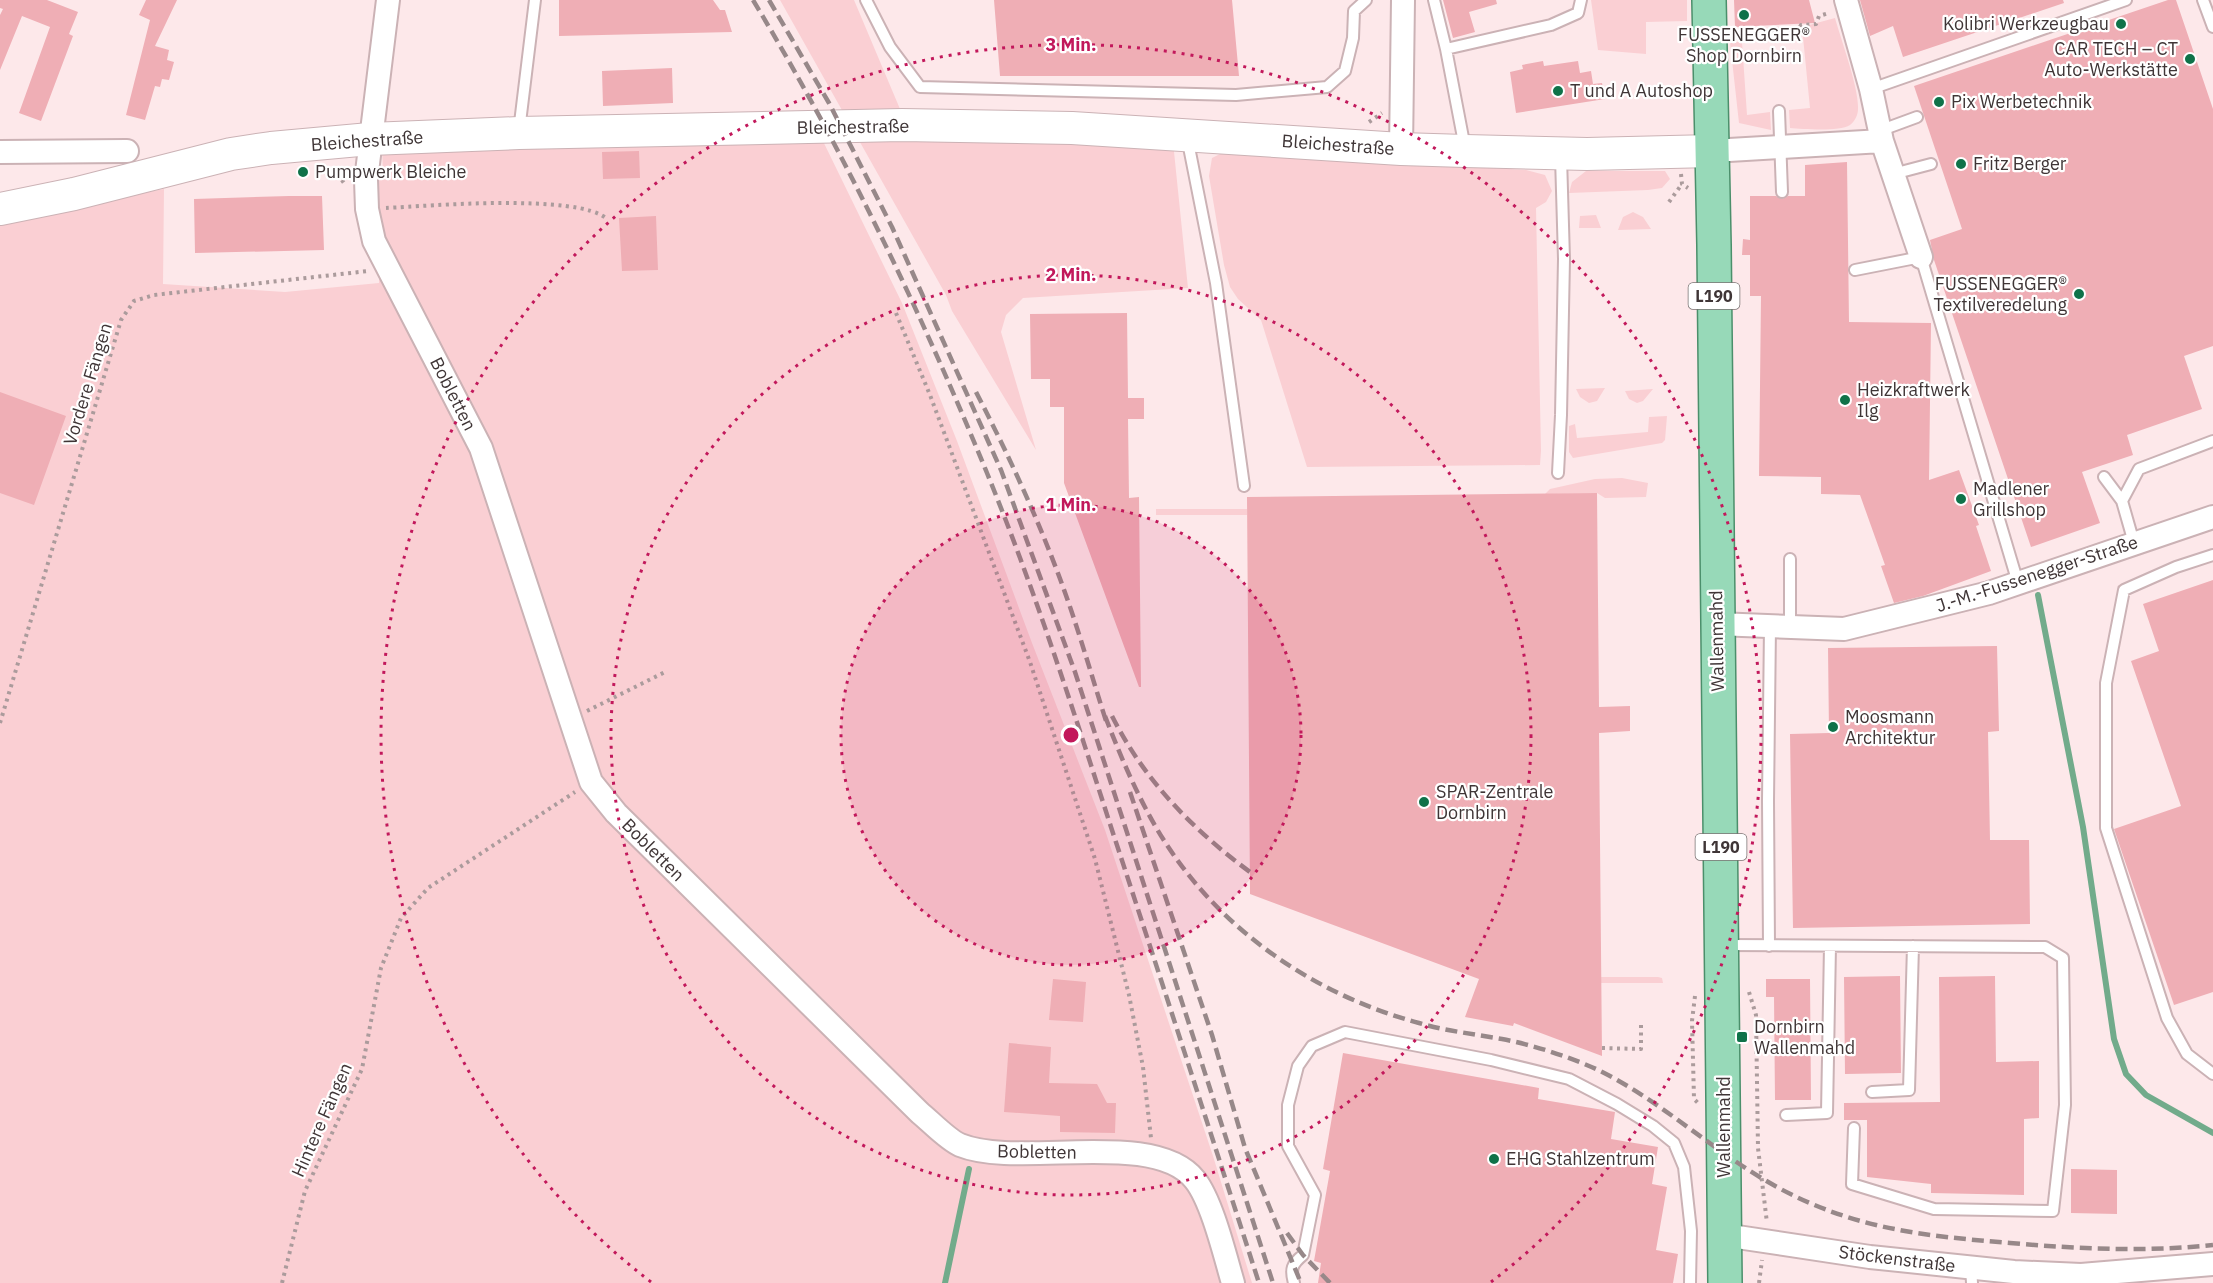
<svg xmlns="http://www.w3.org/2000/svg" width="2213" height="1283" viewBox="0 0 2213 1283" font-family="'IBM Plex Sans',sans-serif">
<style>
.green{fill:#facfd3}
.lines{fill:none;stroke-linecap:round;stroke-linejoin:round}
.stream{stroke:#72ab8b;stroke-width:6}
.building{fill:#efaeb5}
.service-casing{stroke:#cbb2b5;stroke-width:14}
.minor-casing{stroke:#cbb2b5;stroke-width:26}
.secondary-casing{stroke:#cbb2b5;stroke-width:34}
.primary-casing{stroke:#4b8f6b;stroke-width:36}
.path{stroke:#ab9b9c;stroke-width:4;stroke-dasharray:3 4.5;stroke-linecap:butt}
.service{stroke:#fff;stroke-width:10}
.minor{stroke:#fff;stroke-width:22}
.secondary{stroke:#fff;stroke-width:32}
.primary{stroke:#97d9b8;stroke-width:33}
.rail{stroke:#978889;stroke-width:4.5;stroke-dasharray:12 6;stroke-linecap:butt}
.ring{fill:none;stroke:#c2185b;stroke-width:3;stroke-dasharray:3 6}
.poi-dot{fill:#0f7249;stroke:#fff;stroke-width:2}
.labels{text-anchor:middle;stroke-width:4.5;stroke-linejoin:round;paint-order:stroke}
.shield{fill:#fff;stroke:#797272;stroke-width:1.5}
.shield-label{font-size:16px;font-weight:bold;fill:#3f3536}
.poi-label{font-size:18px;fill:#3f3536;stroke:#fff;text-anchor:start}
.street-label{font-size:18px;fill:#3f3536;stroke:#fff}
.centre{fill:#c2185b;stroke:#fff;stroke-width:3}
.ring-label{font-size:18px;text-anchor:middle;font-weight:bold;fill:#c2185b;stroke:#fff;stroke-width:4.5;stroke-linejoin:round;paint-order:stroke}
</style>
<rect width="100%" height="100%" fill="#fde8ea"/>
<!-- green -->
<path class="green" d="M780,0H854L908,128L1173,142L1188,288L1023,298L1006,315L1001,332L1036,450L952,311L946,295Z
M1591,0H1687V21L1646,22V54L1598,50Z
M1835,18C1841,40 1859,88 1858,109C1858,115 1855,121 1850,125C1839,132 1803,129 1790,128L1789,110L1810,108L1802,27Z
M1730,42H1742L1747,115L1770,112L1771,130L1739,123Z
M820,135L902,303L957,441L1032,643L1105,830L1213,1156L1252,1283H0V220L164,189L163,284L285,292L379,283V220L375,194L379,181L383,174L382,145Z
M1224,152L1526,170L1545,175L1552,191L1546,202L1536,208L1541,451L1540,465L1307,467L1261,320L1238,299L1230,287L1224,265L1209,176L1212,158Z
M1586,171H1665L1670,179L1662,188L1648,190L1569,193L1572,182Z
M1633,212L1643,217L1651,229L1618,230L1623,217Z
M1596,215L1601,228H1579L1580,216Z
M1605,388L1597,401L1589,403L1580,397L1576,389Z
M1653,389L1643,401L1637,403L1629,399L1625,391Z
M1667,416L1665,440L1662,443L1573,458L1569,452V426L1575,424L1577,438L1648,432L1649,417Z
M1622,478L1648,483L1646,497L1605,498L1597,493L1545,494L1550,489L1595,479Z
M1156,509H1247V515H1156Z
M1601,977H1658L1662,978L1663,983H1601Z"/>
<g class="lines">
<!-- stream -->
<path class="stream" d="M2038,595L2083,827L2114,1039L2126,1074L2146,1095L2213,1133
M945,1283L969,1169"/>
</g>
<!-- building -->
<path class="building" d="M0,0H47L78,12L69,34L73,36L41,121L19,113L50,27L22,16L0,70V15L3,9L0,8Z
M146,0H177L155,46L169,50L167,60L174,62L169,80L162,79L160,87L155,86L145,120L126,115L150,20L139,15Z
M559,0H713L720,10H725L732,32L559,36Z
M994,0H1232L1239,76H1000Z
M1443,0H1496L1497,4L1469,12L1475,32L1453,38Z
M1734,0H1809L1815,23L1735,27Z
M1860,0H2063L2064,3L1903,57L1893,26L1870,36Z
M2168,0H2176L2213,109V346L2184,356L2202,409L2127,435L2133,455L2082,472L2100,523L2031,547L1934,260L1930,240L1962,229L1914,86Z
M1543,61L1544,66L1578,61L1580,73L1591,71L1593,84L1602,83L1605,99L1516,113L1510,72L1523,69L1522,65Z
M672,68L673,103L603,106L602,71Z
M639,151L640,178L603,179L602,152Z
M1847,162L1849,322L1931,323L1929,480L1959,470L1979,525L1976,526L1991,571L1923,596L1894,603L1881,566L1885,565L1860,495L1821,494V477L1759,476L1761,296H1750V255H1742L1743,239L1750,240V196H1776L1782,199L1788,196H1805V165Z
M289,196H322L324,250L195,253L194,199Z
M656,216L658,270L622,271L619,218Z
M1127,313L1128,398H1144V419H1128L1129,498L1139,497L1141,687H1139L1064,483V407H1050V379H1031L1030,314Z
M0,392L66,416L34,505L0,493Z
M1597,493L1599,707L1630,706V731L1599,733L1602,1056L1514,1023L1513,1026L1465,1017L1479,979L1250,894L1247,497Z
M2213,580V992L2174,1005L2114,829L2181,806L2131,661L2159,651L2143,604Z
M1997,646L1999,731L1988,732L1990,840H2029L2030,924L1793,928L1790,734L1829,733L1828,648Z
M1900,976L1901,1073L1845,1074L1844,977Z
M1995,976L1996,1062L2039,1061V1118L2024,1119V1195L1931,1193V1184L1867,1177V1120H1844V1103L1940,1102L1939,977Z
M1053,979L1086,982L1083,1022L1049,1020Z
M1766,979H1810L1811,1100H1775L1774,997H1766Z
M1009,1043L1051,1047L1049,1083L1097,1084L1107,1103H1116L1115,1133L1060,1132V1116L1004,1112Z
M1343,1053L1539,1088L1538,1099L1615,1112L1611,1139L1658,1147L1652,1184L1667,1187L1656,1250L1678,1254L1673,1283H1318L1321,1263L1314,1261L1330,1171L1323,1169Z
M2071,1169L2117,1170V1214L2071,1213Z"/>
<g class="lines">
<!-- service casing -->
<g class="service-casing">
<path id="service" d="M866,0L890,47L920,87L1236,95L1327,87L1345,71L1353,38L1354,11L1366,0
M1434,0L1446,49
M2203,0L2213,27
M1871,89L2126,0
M1779,111L1782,192
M519,131L535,0
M1879,131L1917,117
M1187,137L1216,283L1244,486
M1465,148L1446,49L1551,25L1578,13L1581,0
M1893,174L1931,164
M1855,270L1921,257L2018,583
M1558,473L1561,415L1564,259L1561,157
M2104,477L2122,501
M2134,543L2122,501L2139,469L2213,441
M2213,555L2176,567L2124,590L2106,683V828L2167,1018L2187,1054L2213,1074
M1790,559V627
M1725,945L2045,947L2063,958L2065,1105L2053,1211L1934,1209L1852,1184L1854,1128
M1769,946L1768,801L1770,626
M1872,1092L1909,1090L1913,946
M1786,1115L1827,1113L1830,946
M1971,1267L1972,1283
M1294,1283C1290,1269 1292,1264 1303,1255L1315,1195L1288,1146V1105L1298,1066L1312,1046L1345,1032L1491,1060L1569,1079L1617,1104L1653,1126L1674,1143L1684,1167L1691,1231L1690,1283"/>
</g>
<!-- minor casing -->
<g class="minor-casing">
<path id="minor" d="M388,0L366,180L367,209L374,241L481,448L591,782L616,813L920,1113C931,1122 948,1140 960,1145C1019,1169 1154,1128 1195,1180C1212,1201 1225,1256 1233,1283
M1846,0L1871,89L1882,141L1921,257
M1401,149L1403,0
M1712,151L1882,141
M0,152L127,151
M1717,624L1844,629L1989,593L2213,517
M1724,1235L1870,1257L2014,1272L2081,1275L2213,1264"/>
</g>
<!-- secondary casing -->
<g class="secondary-casing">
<path id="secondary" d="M0,209L74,194L231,154L271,148L370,139L519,133L902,125L1072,128L1401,149L1465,151L1587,154L1712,151"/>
</g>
<!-- primary casing -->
<g class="primary-casing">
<path id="primary" d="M1709,0L1714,245L1725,1283"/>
</g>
<!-- path -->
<path class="path" d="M1734,33L1799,29L1801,25L1816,24L1819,16L1829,13
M1369,122L1382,113
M333,168L344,183
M1681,174L1682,184L1688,188
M1669,202L1682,184
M386,208C428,206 578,193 607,219
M896,313L930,395L1030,662L1095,859L1129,995L1143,1067L1151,1138
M587,711L667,671
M0,723L121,320L134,301L154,295L368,271
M1749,992L1756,1015L1758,1148L1767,1223
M1695,996L1692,1021L1694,1099L1698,1103
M1602,1048L1641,1049V1022
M282,1283L305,1191L362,1069L381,968L401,918L428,888L575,792
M1759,1283L1762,1260"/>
<!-- service -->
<use href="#service" class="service"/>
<!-- minor -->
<use href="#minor" class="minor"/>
<!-- secondary -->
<use href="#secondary" class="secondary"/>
<!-- primary -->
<use href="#primary" class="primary"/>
<!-- rail -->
<path class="rail" d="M753,0C844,151 920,310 987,473C1034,588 1073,709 1111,827C1161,979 1210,1131 1259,1283
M769,0L829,103L892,227L1001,470L1075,672L1273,1283
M976,392C1007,452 1035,512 1059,576C1077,624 1091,674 1107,724
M1105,716C1120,755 1136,793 1157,829C1214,926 1311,994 1419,1023C1446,1031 1474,1034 1502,1039C1533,1045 1567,1056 1596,1069C1661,1100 1713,1152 1777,1187C1854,1229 1924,1236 2010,1243C2081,1249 2143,1252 2213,1245
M1112,716C1144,780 1193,830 1250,872
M1130,792L1212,1035L1245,1148L1301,1283
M1287,1233L1303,1255L1330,1283"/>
</g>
<!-- distance rings -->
<circle cx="1071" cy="735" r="230" fill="#c2185b" fill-opacity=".12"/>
<g class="ring">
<circle cx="1071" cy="735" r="230"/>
<circle cx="1071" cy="735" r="460"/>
<path d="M651 1282A690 690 0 1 1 1491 1282"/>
</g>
<!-- markers -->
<g class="poi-dot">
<circle cx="1744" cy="15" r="6"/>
<circle cx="2121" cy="24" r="6"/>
<circle cx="2190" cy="59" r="6"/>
<circle cx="1558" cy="91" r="6"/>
<circle cx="1939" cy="102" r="6"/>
<circle cx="1961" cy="164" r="6"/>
<circle cx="303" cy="172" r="6"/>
<circle cx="2079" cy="294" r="6"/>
<circle cx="1845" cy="400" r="6"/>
<circle cx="1961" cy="499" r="6"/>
<circle cx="1833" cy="727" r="6"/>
<circle cx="1424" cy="802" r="6"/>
<rect x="1736" y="1031" width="12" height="12" rx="3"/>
<circle cx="1494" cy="1159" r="6"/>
</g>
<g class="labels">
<!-- shield labels -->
<g class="shield">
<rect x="1688.5" y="283" width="51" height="26" rx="4.5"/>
<rect x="1695.5" y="834" width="51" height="26" rx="4.5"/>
</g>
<g class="shield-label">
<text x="1714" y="302">L190</text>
<text x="1721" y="853">L190</text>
</g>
<!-- poi labels -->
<g class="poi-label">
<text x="2109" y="30" text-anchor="end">Kolibri Werkzeugbau</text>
<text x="1744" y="41" text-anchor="middle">FUSSENEGGER®<tspan x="1744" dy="21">Shop Dornbirn</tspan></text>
<text x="2178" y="55" text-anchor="end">CAR TECH – CT<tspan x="2178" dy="21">Auto-Werkstätte</tspan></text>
<text x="1570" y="97">T und A Autoshop</text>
<text x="1951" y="108">Pix Werbetechnik</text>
<text x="1973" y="170">Fritz Berger</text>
<text x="315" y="178">Pumpwerk Bleiche</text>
<text x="2067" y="290" text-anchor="end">FUSSENEGGER®<tspan x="2067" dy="21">Textilveredelung</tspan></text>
<text x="1857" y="396">Heizkraftwerk<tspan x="1857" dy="21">Ilg</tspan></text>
<text x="1973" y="495">Madlener<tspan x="1973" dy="21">Grillshop</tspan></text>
<text x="1845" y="723">Moosmann<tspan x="1845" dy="21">Architektur</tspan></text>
<text x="1436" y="798">SPAR-Zentrale<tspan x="1436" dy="21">Dornbirn</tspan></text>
<text x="1754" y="1033">Dornbirn<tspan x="1754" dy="21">Wallenmahd</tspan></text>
<text x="1506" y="1165">EHG Stahlzentrum</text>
</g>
<!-- street labels -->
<g class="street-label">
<text transform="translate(853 127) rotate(-1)" y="6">Bleichestraße</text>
<text transform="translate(367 141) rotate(-4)" y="6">Bleichestraße</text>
<text transform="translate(1338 145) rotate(4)" y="6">Bleichestraße</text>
<text transform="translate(88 384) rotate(-73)" y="6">Vordere Fängen</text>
<text transform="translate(453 394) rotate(63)" y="6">Bobletten</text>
<text transform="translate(2037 574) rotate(-18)" y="6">J.-M.-Fussenegger-Straße</text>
<text transform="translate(1717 641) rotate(-91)" y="6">Wallenmahd</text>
<text transform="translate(653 850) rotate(45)" y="6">Bobletten</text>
<text transform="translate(322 1120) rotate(-66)" y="6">Hintere Fängen</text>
<text transform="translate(1724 1127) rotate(-90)" y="6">Wallenmahd</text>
<text transform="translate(1037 1152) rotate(1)" y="6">Bobletten</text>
<text transform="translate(1897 1259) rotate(7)" y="6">Stöckenstraße</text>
</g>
</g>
<circle cx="1071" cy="735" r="9" class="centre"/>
<g class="ring-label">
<text x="1071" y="51">3 Min.</text>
<text x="1071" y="281">2 Min.</text>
<text x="1071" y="511">1 Min.</text>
</g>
</svg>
